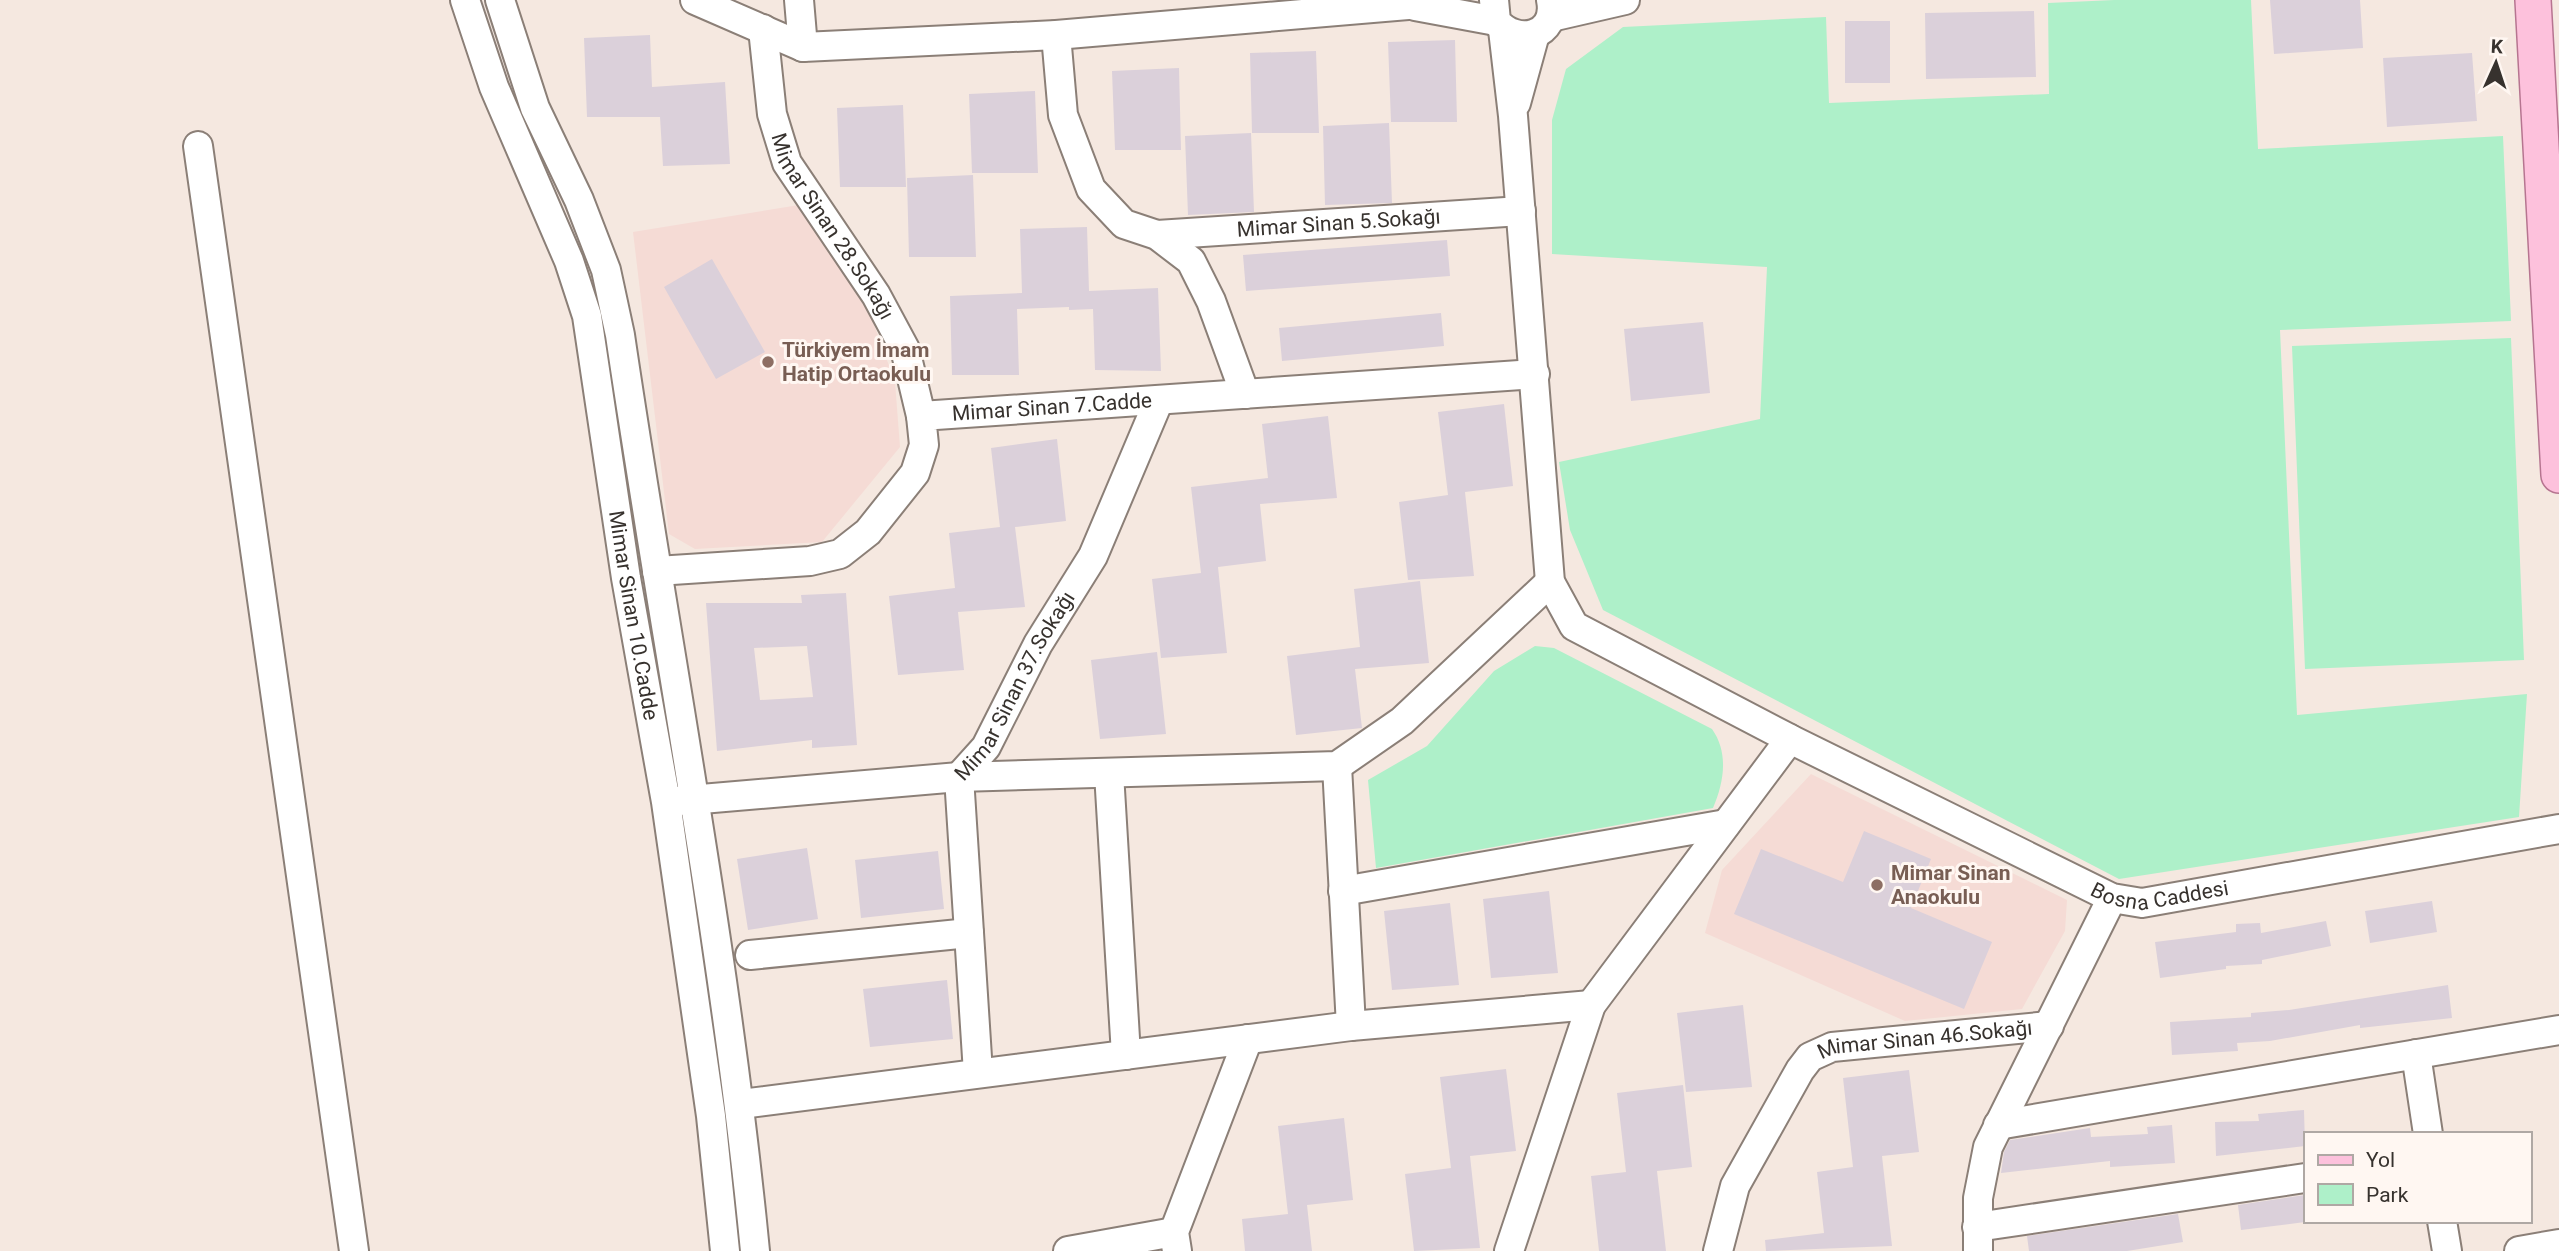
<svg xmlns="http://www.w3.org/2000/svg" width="2559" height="1251" viewBox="0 0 2559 1251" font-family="Roboto,sans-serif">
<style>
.education{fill:#f5dbd5}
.green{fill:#aef0c9}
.building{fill:#dbd0da;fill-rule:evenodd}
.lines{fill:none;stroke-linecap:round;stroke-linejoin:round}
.minor-casing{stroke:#8b7f77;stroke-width:32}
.major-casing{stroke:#b67490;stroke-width:38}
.minor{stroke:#fff;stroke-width:28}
.major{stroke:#fdc1dc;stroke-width:35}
.education-dot{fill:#8d6e63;stroke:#fff7f2;stroke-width:2.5}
.labels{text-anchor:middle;stroke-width:6;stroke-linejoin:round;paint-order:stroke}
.street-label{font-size:21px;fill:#37322e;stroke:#fff7f2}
.education-label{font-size:21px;font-weight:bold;fill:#785e54;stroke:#fff7f2;text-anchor:start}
</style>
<rect width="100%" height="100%" fill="#f5e8e0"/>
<!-- education -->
<path class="education" d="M799,205L866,303L895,382L900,447L822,542L695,549L669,534L633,232Z
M1811,774L2067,900L2065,931L2022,1009L1905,1021L1705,933L1722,870Z"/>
<!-- green -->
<path class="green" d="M2114,0H2251L2258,149L2503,136L2511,321L2280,330L2297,715L2527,694L2519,817L2119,879L1603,610L1570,530L1559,462L1760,419L1767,267L1552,254V120L1566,69L1623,27L1826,17L1829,103L2049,94L2048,3Z
M2511,338L2524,660L2305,669L2292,346Z
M1535,646L1554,648L1712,729C1729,753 1724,782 1713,808L1376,868L1368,780L1427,746L1494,671Z"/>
<!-- building -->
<path class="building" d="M2270,0H2360L2363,48L2274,54Z
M2034,11L2036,77L1926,79L1925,13Z
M1845,21H1890V83H1845Z
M650,35L652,87L725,82L730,164L663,166L660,117H587L584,38Z
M1455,40L1457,122H1391L1388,42Z
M1316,51L1319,133H1252L1250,53Z
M2472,53L2477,121L2387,127L2383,58Z
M1179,68L1181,150H1115L1112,71Z
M1035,91L1038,173H972L969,94Z
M903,105L906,187H840L837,108Z
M1389,123L1392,203L1325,205L1323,126Z
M1251,133L1254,212L1188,215L1185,136Z
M973,175L976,257H909L907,178Z
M1087,227L1089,291L1158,288L1161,371L1095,370L1093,309L1069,310V307L1017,309L1019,375H952L950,296L1022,293L1020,229Z
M1447,240L1450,276L1246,291L1243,255Z
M712,259L765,352L716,379L664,287Z
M1441,313L1444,346L1282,361L1279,328Z
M1703,322L1710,393L1631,401L1624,329Z
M1504,404L1513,486L1465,492L1474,576L1408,580L1399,502L1448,495L1438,412Z
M1328,416L1337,498L1260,504L1266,561L1218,567L1227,653L1161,658L1152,579L1201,573L1191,487L1268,478L1262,424Z
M1057,439L1066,521L1015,527L1025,607L958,612L964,670L898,675L889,596L955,588L949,533L1000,527L991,448Z
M1420,581L1429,663L1355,669L1362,728L1296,735L1287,656L1360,647L1354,589Z
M846,593L857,745L812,748V740L717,751L706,603H802L801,595ZM807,646L813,697L760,700L754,648Z
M1157,652L1166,734L1100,739L1091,660Z
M1864,831L1931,859L1911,908L1992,942L1964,1009L1734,914L1761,849L1843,882Z
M807,848L818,919L748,930L737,859Z
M938,851L944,909L861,918L855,860Z
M1549,891L1558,973L1491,978L1483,899Z
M2432,901L2437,932L2370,943L2365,911Z
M1450,903L1459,985L1392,990L1384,911Z
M2326,921L2331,946L2262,960V964L2226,966V969L2160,978L2155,942L2236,932V924L2260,923L2261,933Z
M947,980L953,1039L870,1047L863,989Z
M2448,985L2452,1018L2360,1028V1025L2270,1041L2237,1043L2238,1051L2172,1055L2170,1022L2251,1017V1013L2289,1010Z
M1743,1005L1752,1087L1686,1092L1677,1013Z
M1506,1069L1516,1151L1470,1156L1480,1248L1414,1251L1405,1174L1451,1168L1440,1077Z
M1909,1070L1919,1152L1882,1156L1892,1246L1766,1251L1765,1240L1824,1233L1817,1172L1853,1167L1843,1078Z
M1683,1085L1692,1167L1657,1171L1666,1251H1599L1591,1176L1626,1172L1617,1093Z
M2304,1110L2305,1146L2216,1156L2215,1122L2259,1121L2258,1114Z
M1344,1118L1353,1200L1307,1205L1312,1251H1245L1242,1219L1288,1214L1278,1126Z
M2172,1125L2175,1163L2110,1167V1161L2001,1173L2004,1152L2010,1140L2090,1128L2091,1137L2148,1134L2147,1127Z
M2305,1195V1222L2241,1230L2238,1205Z
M2178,1214L2183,1242L2127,1251H2029L2027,1236Z"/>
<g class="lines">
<!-- minor casing -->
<g class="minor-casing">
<g id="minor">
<path id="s1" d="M465,0L494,87L569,261L587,316L626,578L666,802L711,1116L725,1251"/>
<path d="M500,0L535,108L579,200L606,270L620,335C665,640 725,943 755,1251"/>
<path d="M695,0L803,47L1056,35L1408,5L1438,0"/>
<path d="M799,0L803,47"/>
<path d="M1494,0L1496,21C1517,47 1558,36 1551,0"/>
<path d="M1415,6L1496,21"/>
<path d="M1551,17L1625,0"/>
<path id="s2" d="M763,29L772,114L787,163L876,295L905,349L921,416"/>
<path id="s3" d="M1503,30L1513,116L1550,582L1574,626L1790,739L2112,898L2142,903L2559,829"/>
<path d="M1056,35L1063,115L1091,189L1124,224L1157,235L1191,261L1211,301L1245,394"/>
<path d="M1516,103L1535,34"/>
<path d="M198,146L354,1251"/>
<path id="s4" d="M1157,235L1521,211"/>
<path id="s5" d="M657,571L810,561L840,554L868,532L915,473L924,445L921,416L1535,374"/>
<path d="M1337,766L1351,1026"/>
<path d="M1109,773L1126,1055"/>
<path d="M678,801L959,777L1337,766L1402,721L1550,582"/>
<path d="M1343,891L1726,824"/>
<path d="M750,955L969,933"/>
<path d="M2416,1054L2428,1134"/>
<path id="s6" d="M978,1073L959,777L986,747L1038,644L1093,556L1159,400"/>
<path d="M741,1104L1351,1026L1591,1005"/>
<path d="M1998,1125L2559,1030"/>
<path d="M2442,1221L2447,1251"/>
<path d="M1977,1227L2305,1178"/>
<path d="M1068,1251L1174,1232"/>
<path d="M1177,1251L1174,1232L1248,1039"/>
<path d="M1509,1251L1591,1005L1790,739"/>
<path id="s7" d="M1718,1251L1735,1186L1800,1070L1810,1057L1832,1047L2049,1026"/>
<path d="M1978,1251V1198L1988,1147L2112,898"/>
<path d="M2519,1251L2559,1244"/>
</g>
</g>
<!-- major casing -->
<g class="major-casing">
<path id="major" d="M2533,0L2559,475"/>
</g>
<!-- minor -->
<use href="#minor" class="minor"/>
<!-- major -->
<use href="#major" class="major"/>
</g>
<!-- markers -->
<g class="education-dot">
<circle cx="768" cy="362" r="7"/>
<circle cx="1877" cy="885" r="7"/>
</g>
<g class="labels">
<!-- street labels -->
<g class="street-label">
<text dy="7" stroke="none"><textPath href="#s4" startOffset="182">Mimar Sinan 5.Sokağı</textPath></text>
<text dy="7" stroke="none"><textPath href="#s2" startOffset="214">Mimar Sinan 28.Sokağı</textPath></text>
<text dy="7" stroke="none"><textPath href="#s5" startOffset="485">Mimar Sinan 7.Cadde</textPath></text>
<text dy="7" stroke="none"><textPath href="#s1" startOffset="642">Mimar Sinan 10.Cadde</textPath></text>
<text dy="7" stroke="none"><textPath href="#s6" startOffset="404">Mimar Sinan 37.Sokağı</textPath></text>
<text dy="7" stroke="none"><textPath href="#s3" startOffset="1255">Bosna Caddesi</textPath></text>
<text dy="7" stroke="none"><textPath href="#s7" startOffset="334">Mimar Sinan 46.Sokağı</textPath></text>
</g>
<!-- education labels -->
<g class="education-label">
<text x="782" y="357">Türkiyem İmam<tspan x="782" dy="24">Hatip Ortaokulu</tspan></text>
<text x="1891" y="880">Mimar Sinan<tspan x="1891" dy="24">Anaokulu</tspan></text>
</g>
</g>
<!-- legend -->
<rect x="2304" y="1132" width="228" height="91" fill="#fff7f2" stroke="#afa8a4" stroke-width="2"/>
<rect x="2318" y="1155" width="35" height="10" fill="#fdc1dc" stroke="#afa8a4" stroke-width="2"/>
<text x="2366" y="1167" font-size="21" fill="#37322e">Yol</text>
<rect x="2318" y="1184" width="35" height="21" fill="#aef0c9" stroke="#afa8a4" stroke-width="2"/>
<text x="2366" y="1202" font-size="21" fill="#37322e">Park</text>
<!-- north arrow -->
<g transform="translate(2496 63) rotate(3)" stroke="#fff7f2" stroke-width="5" paint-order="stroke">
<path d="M0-5L12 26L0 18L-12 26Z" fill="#37322e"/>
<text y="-10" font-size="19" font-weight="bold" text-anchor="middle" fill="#37322e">K</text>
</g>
</svg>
